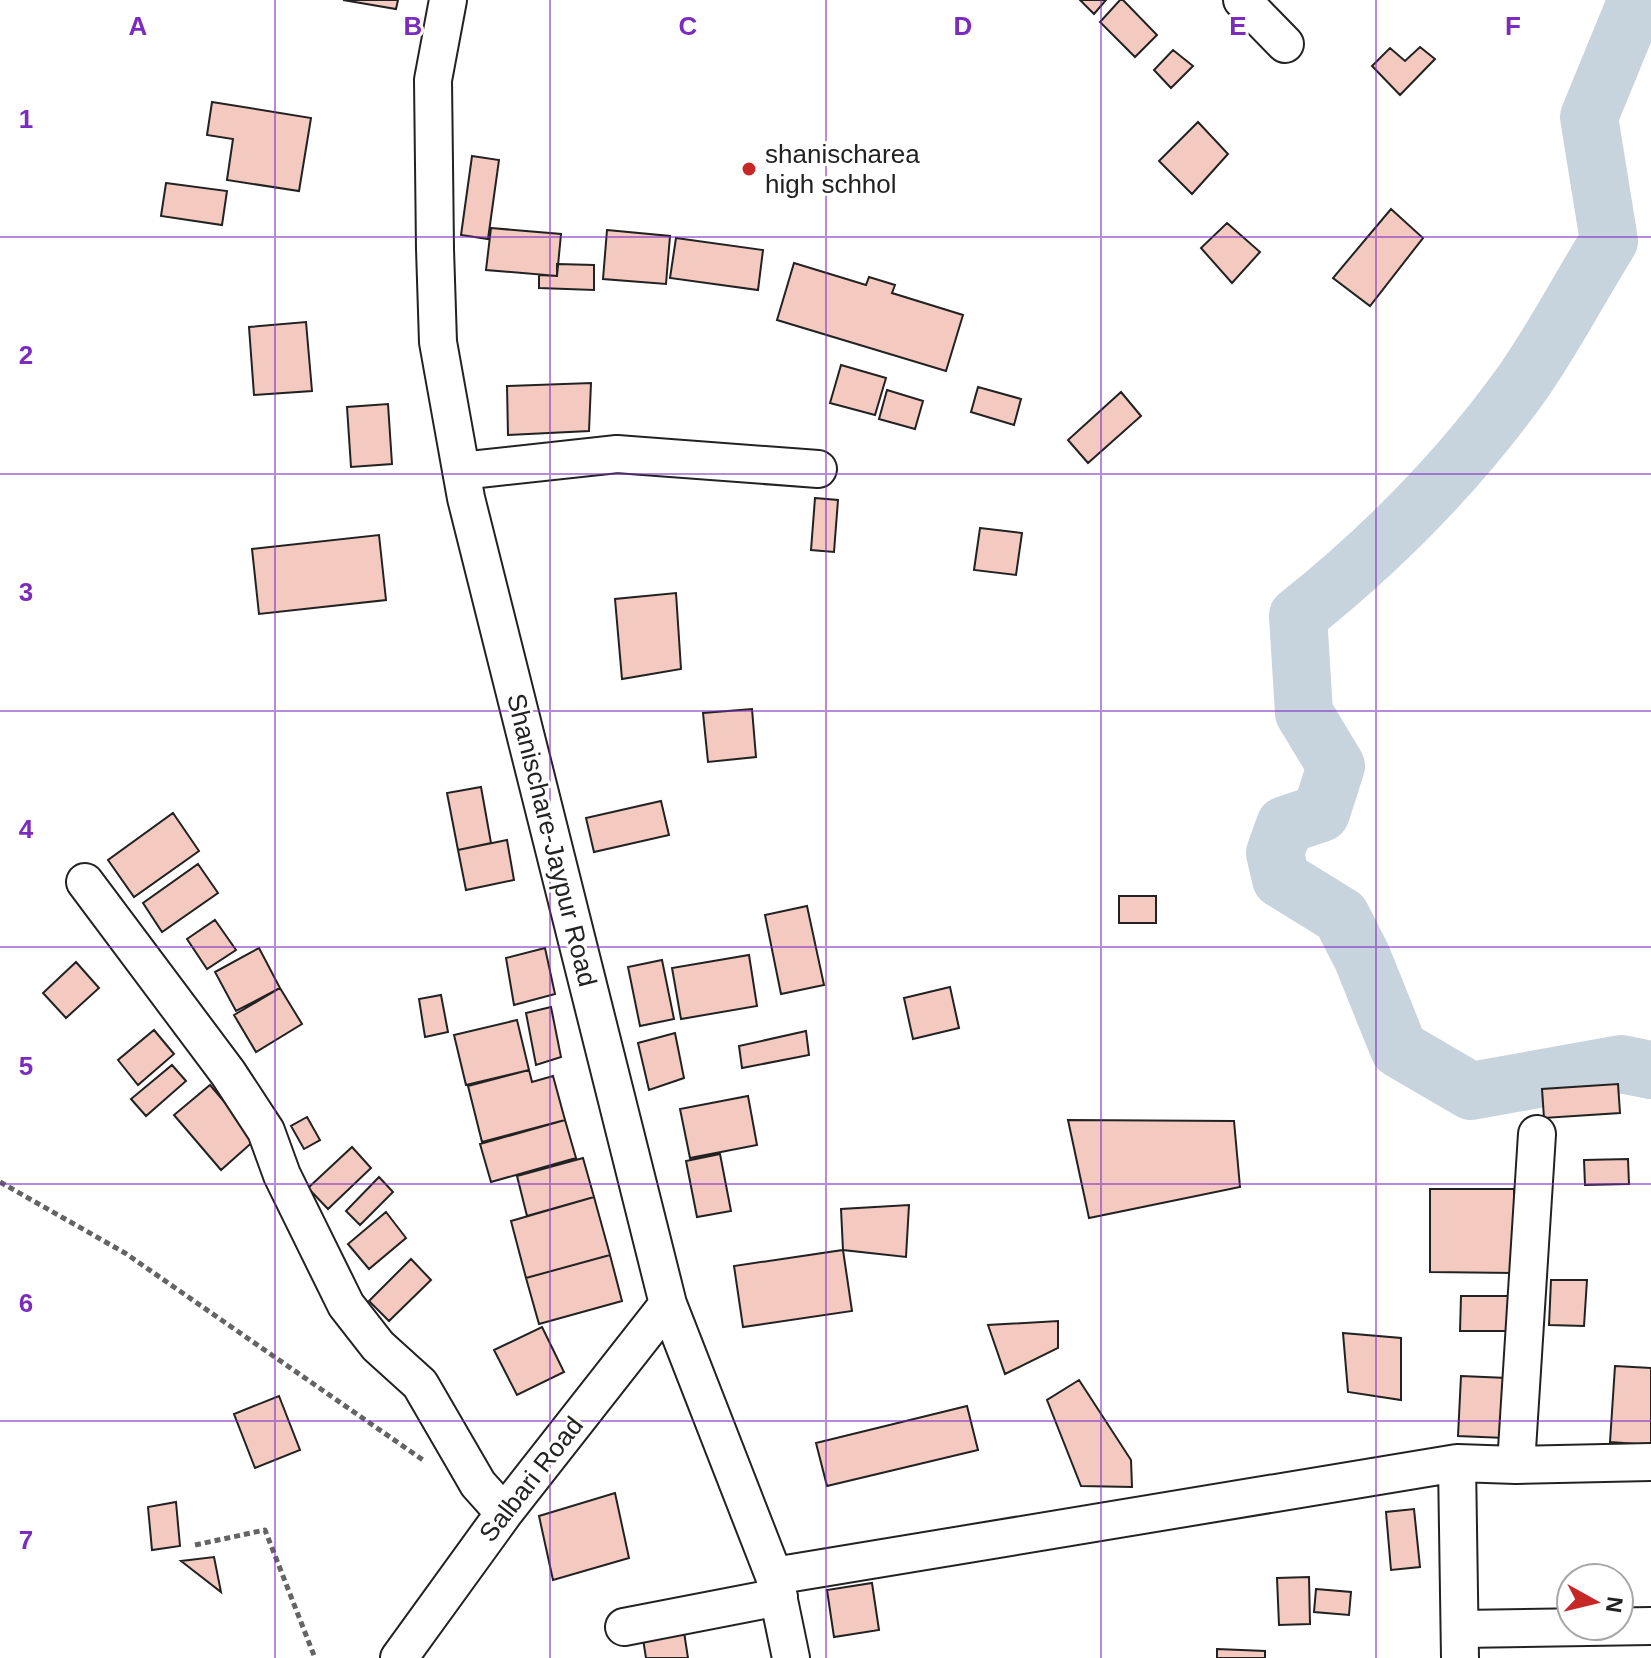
<svg xmlns="http://www.w3.org/2000/svg" width="1651" height="1658" viewBox="0 0 1651 1658" font-family="Arial,sans-serif">
<style>
.lines{fill:none;stroke-linecap:round;stroke-linejoin:round}
.river{stroke:#c7d3dd;stroke-width:58}
.building{fill:#f3c9c0;stroke:#222;stroke-width:2}
.minor-casing{stroke:#222;stroke-width:40}
.path{stroke:#646464;stroke-width:5;stroke-dasharray:6 4;stroke-linecap:butt}
.minor{stroke:#fff;stroke-width:36}
.grid{fill:none;stroke:#7b2cbf;stroke-width:2;stroke-opacity:0.55}
.poi-dot{fill:#c62828;stroke:#fff;stroke-width:3}
.labels{text-anchor:middle;stroke-width:6;stroke-linejoin:round;paint-order:stroke}
.poi-label{font-size:26px;fill:#222;stroke:#fff;text-anchor:start}
.street-label{font-size:26px;fill:#222;stroke:#fff}
.grid-label{font-size:26px;text-anchor:middle;font-weight:bold;fill:#7b2cbf;stroke:#fff;stroke-width:6;stroke-linejoin:round;paint-order:stroke}
</style>
<rect width="100%" height="100%" fill="#fff"/>
<g class="lines">
<!-- river -->
<path class="river" d="M1637,0L1589,117L1609,241C1580,287 1554,338 1523,382C1460,470 1382,549 1298,616L1304,713L1336,766L1321,813L1285,825L1275,853L1281,879L1341,916L1362,957L1399,1049L1471,1091L1621,1064L1651,1070"/>
</g>
<!-- building -->
<path class="building" d="M343,0H398L396,9Z
M1080,0H1106L1094,14Z
M1120,0H1123L1157,35L1135,57L1100,22Z
M1420,47L1435,59L1400,95L1372,66L1390,48L1405,61Z
M1173,50L1193,66L1171,88L1154,70Z
M212,102L311,118L299,191L227,180L233,139L207,135Z
M1198,122L1228,154L1192,194L1159,161Z
M472,156L499,160L488,239L461,235Z
M166,183L227,191L222,225L161,216Z
M1391,209L1423,238L1370,306L1333,278Z
M1227,223L1260,252L1232,283L1201,248Z
M491,228L561,234L557,276L486,270Z
M607,230L670,236L666,284L603,279Z
M676,238L763,250L758,290L670,278Z
M794,263L866,285L869,277L895,285L892,293L963,315L946,371L777,320Z
M557,264L594,265V290L539,288V275L557,276Z
M306,322L312,391L254,395L249,327Z
M841,365L886,378L875,415L830,403Z
M591,383L589,431L508,435L507,386Z
M978,387L1021,399L1014,425L971,412Z
M887,390L923,401L915,429L879,419Z
M1121,392L1141,416L1088,463L1068,440Z
M388,404L392,464L351,467L347,407Z
M815,498L838,500L834,552L811,550Z
M980,528L1022,533L1016,575L974,570Z
M379,535L386,600L259,614L252,549Z
M676,593L681,669L622,679L615,599Z
M752,709L756,757L708,762L703,713Z
M481,787L491,843L458,850L447,793Z
M661,801L669,835L594,852L586,818Z
M173,813L199,851L134,897L108,860Z
M507,840L514,880L466,890L458,850Z
M198,864L218,893L162,932L143,903Z
M1119,896H1156V923H1119Z
M807,906L824,985L781,994L765,915Z
M215,920L236,950L207,969L187,939Z
M259,948L280,988L236,1011L215,972Z
M545,948L555,994L514,1005L506,958Z
M749,955L757,1006L681,1019L672,968Z
M662,960L674,1019L640,1026L628,967Z
M76,962L99,988L66,1018L43,993Z
M950,987L959,1028L913,1039L904,998Z
M280,988L302,1024L256,1052L234,1015Z
M441,995L448,1032L425,1037L419,999Z
M551,1007L561,1057L536,1065L526,1013Z
M517,1020L529,1070L466,1085L454,1035Z
M154,1030L174,1054L138,1085L118,1060Z
M806,1031L809,1055L742,1068L739,1046Z
M675,1033L684,1078L649,1090L638,1043Z
M172,1065L186,1081L146,1116L131,1099Z
M529,1070L532,1082L553,1076L565,1120L482,1142L468,1086Z
M1618,1084L1620,1113L1544,1118L1542,1089Z
M210,1085L256,1139L221,1170L174,1115Z
M748,1096L757,1145L690,1158L680,1109Z
M307,1117L320,1140L304,1149L291,1126Z
M565,1120L576,1158L491,1182L480,1144Z
M1068,1120L1234,1121L1240,1187L1089,1218Z
M352,1147L371,1168L328,1209L308,1188Z
M720,1154L731,1211L697,1217L686,1161Z
M583,1158L594,1197L527,1216L517,1176Z
M1628,1159L1629,1184L1585,1185L1584,1160Z
M379,1177L393,1192L360,1225L346,1211Z
M1430,1189H1514V1273L1430,1272Z
M594,1197L610,1255L526,1278L511,1221Z
M909,1205L906,1257L843,1250L841,1209Z
M386,1212L406,1238L369,1269L348,1244Z
M843,1250L852,1311L743,1327L734,1266Z
M610,1255L622,1301L539,1324L526,1278Z
M411,1259L431,1280L389,1321L369,1301Z
M1551,1280H1587L1584,1326L1549,1325Z
M1461,1296H1511V1331H1460Z
M1058,1321V1348L1005,1374L988,1325Z
M542,1327L564,1372L517,1395L494,1350Z
M1343,1333L1401,1338V1400L1348,1392Z
M1615,1366L1651,1368V1445L1610,1442Z
M1461,1376L1507,1378L1505,1438L1458,1436Z
M1079,1380L1131,1460L1132,1487L1081,1486L1047,1400Z
M279,1396L300,1450L255,1468L234,1414Z
M967,1406L978,1450L827,1486L816,1443Z
M615,1493L629,1558L553,1580L539,1516Z
M176,1502L180,1546L152,1550L148,1507Z
M1414,1509L1420,1567L1391,1570L1386,1512Z
M214,1557L221,1592L181,1561Z
M1309,1577L1310,1624L1279,1625L1277,1578Z
M872,1583L879,1630L834,1637L827,1590Z
M1316,1589L1351,1592L1349,1615L1314,1612Z
M684,1632L688,1658H646L643,1639Z
M1217,1649L1265,1651V1658H1217Z"/>
<g class="lines">
<!-- minor casing -->
<g class="minor-casing">
<path id="minor" d="M448,0L433,80L435,249L438,342L466,498L668,1304L774,1576L791,1658
M1242,0L1285,44
M461,471L617,454L818,469
M85,882L228,1073L266,1131L282,1175L346,1305L378,1346L420,1384L478,1484L504,1513
M1457,1463L1460,1658
M1516,1465L1537,1134
M774,1576L1457,1463L1516,1465L1651,1462
M624,1627L779,1597
M1460,1629L1651,1626
M399,1658L504,1513L668,1304"/>
</g>
<!-- path -->
<path class="path" d="M0,1182L125,1253L423,1460
M195,1545L265,1530L315,1658"/>
<!-- minor -->
<use href="#minor" class="minor"/>
</g>
<!-- grid -->
<path class="grid" d="M275,0V1658M550,0V1658M826,0V1658M1101,0V1658M1376,0V1658M0,237H1651M0,474H1651M0,711H1651M0,947H1651M0,1184H1651M0,1421H1651"/>
<!-- markers -->
<circle class="poi-dot" cx="749" cy="169" r="8"/>
<g class="labels">
<!-- poi labels -->
<g class="poi-label">
<text x="765" y="163">shanischarea<tspan x="765" dy="30">high schhol</tspan></text>
</g>
<!-- street labels -->
<g class="street-label">
<text transform="translate(552 840) rotate(76)" y="9">Shanischare-Jaypur Road</text>
<text transform="translate(531 1479) rotate(-52)" y="9">Salbari Road</text>
</g>
</g>
<g class="grid-label">
<text x="138" y="35">A</text>
<text x="413" y="35">B</text>
<text x="688" y="35">C</text>
<text x="963" y="35">D</text>
<text x="1238" y="35">E</text>
<text x="1513" y="35">F</text>
<text x="26" y="128">1</text>
<text x="26" y="364">2</text>
<text x="26" y="601">3</text>
<text x="26" y="838">4</text>
<text x="26" y="1075">5</text>
<text x="26" y="1312">6</text>
<text x="26" y="1549">7</text>
</g>
<!-- north arrow -->
<g transform="translate(1595 1602) rotate(98)"><circle r="38" fill="#ffffff" stroke="#a7a7a7" stroke-width="2"/>
<path d="M0-6L14 30L0 20L-14 30Z" fill="#c62828"/>
<text y="-12" font-size="22" font-weight="bold" text-anchor="middle" fill="#222222">N</text>
</g>
</svg>
